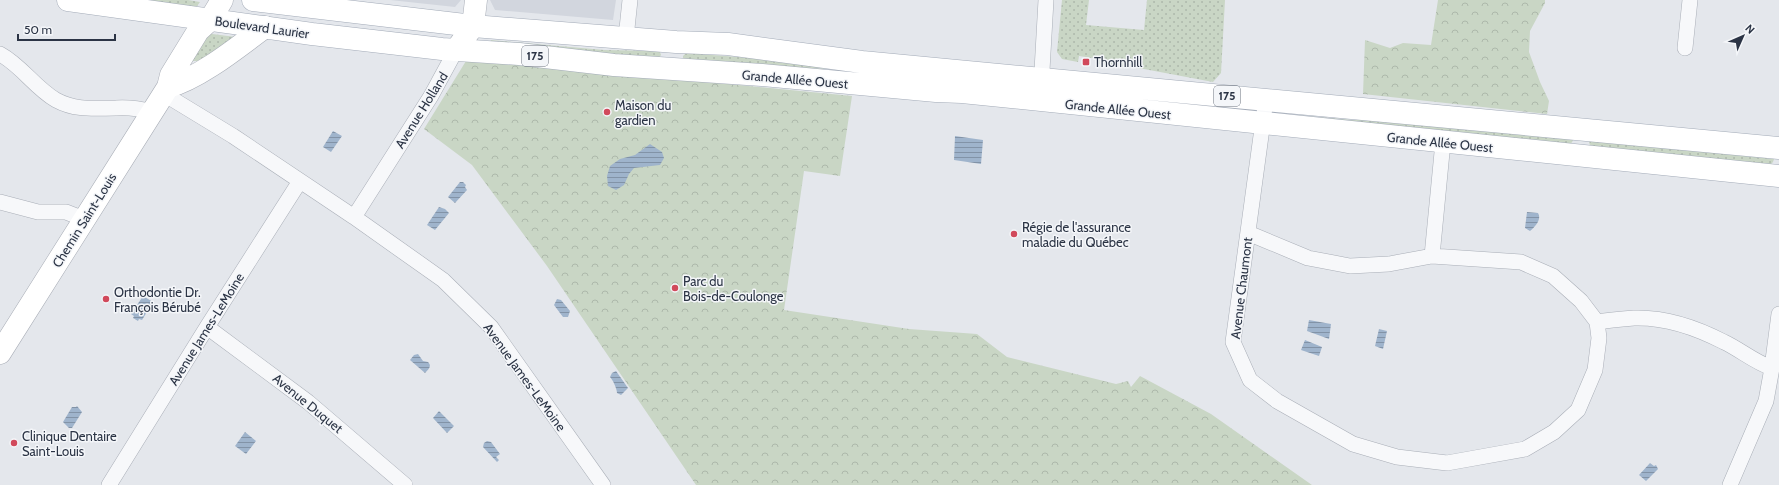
<svg xmlns="http://www.w3.org/2000/svg" width="1779" height="485" viewBox="0 0 1779 485" font-family="Cabin,sans-serif">
<style>
.built{fill:#d2d6de}
.grass{fill:url(#grass-dots)}
.forest{fill:url(#forest-crowns)}
.water{fill:url(#water-rules)}
.lines{fill:none;stroke-linecap:round;stroke-linejoin:round}
.street-casing{stroke:#a9aeb7;stroke-width:16}
.secondary-casing{stroke:#a9aeb7;stroke-width:23}
.primary-casing{stroke:#a3abb8;stroke-width:23}
.street{stroke:#f7f8fa;stroke-width:15}
.secondary{stroke:#fff;stroke-width:22}
.primary{stroke:#fff;stroke-width:22}
.poi-dot{fill:#d1495b;stroke:#f4f6f9;stroke-width:1.5}
.labels{text-anchor:middle;stroke-width:3;stroke-linejoin:round;paint-order:stroke}
.shield{fill:#f4f6f9;stroke:#676e7b;stroke-width:1}
.shield-label{font-size:12px;font-weight:bold;fill:#2b3445}
.street-label{font-size:13px;fill:#2b3445;stroke:#f4f6f9}
.poi-label{font-size:13px;fill:#2b3445;stroke:#f4f6f9;text-anchor:start}
</style>
<defs>
<pattern id="grass-dots" width="8" height="8" patternUnits="userSpaceOnUse"><rect width="8" height="8" fill="#c9d6c5"/><path d="M2 2h.1M6 6h.1" fill="none" stroke="#adb8ab" stroke-width="1.8" stroke-linecap="round"/></pattern>
<pattern id="forest-crowns" width="20" height="18" patternUnits="userSpaceOnUse"><rect width="20" height="18" fill="#c9d6c5"/><path d="M2 6a3 3 0 1 1 6 0M12 15a3 3 0 1 1 6 0" fill="none" stroke="#adb8ab"/></pattern>
<pattern id="water-rules" width="6" height="5" patternUnits="userSpaceOnUse"><rect width="6" height="5" fill="#9fb4cc"/><path d="M0 2.5h6" fill="none" stroke="#8293a7"/></pattern>
</defs>
<rect width="100%" height="100%" fill="#e4e7ec"/>
<!-- built -->
<path class="built" d="M390,0H461L455,7Z
M490,0H616L613,20L495,10Z"/>
<!-- grass -->
<path class="grass" d="M132,0H188L200,2L195,9Z
M1062,0H1089L1086,25L1144,30L1147,0H1225L1221,73L1213,82L1144,69L1099,64V59L1079,56L1078,62L1062,59L1057,52Z
M204,33L236,37L199,61H192Z
M491,40L604,50L657,51L660,52L661,55L658,59L490,42Z
M686,53L844,65L843,68L808,69L683,59V56Z
M1283,114L1353,120L1394,118L1574,139L1570,145L1282,115Z
M1589,140L1774,159L1773,162L1770,165L1590,147Z"/>
<!-- forest -->
<path class="forest" d="M1438,0H1545V3L1530,31L1529,52L1540,82L1549,101L1547,114L1363,94L1365,40L1390,48L1403,43L1431,45Z
M466,61L573,69L852,96L840,176L804,171L784,310L909,329L977,334L1007,357L1116,384L1128,381L1131,387L1140,376L1211,414L1312,485H696L547,266L472,165L424,129Z"/>
<!-- water -->
<path class="water" d="M333,131L342,136L331,152L323,147Z
M955,136L983,140L981,164L954,160Z
M650,144L662,152L664,158L660,165L634,168L629,174L624,185L616,190L608,186L607,176L610,166L620,159L635,155Z
M460,182H463L466,185L465,187L467,190L455,203L448,197Z
M439,207L445,209L449,213L435,230L427,225Z
M1527,212L1538,213C1542,219 1535,227 1530,231L1525,228Z
M143,296L153,302L142,320L139,319L138,321L133,318L134,316L131,314Z
M557,299L561,300L570,311L568,317H563L554,305Z
M1309,320L1331,324L1329,339L1307,331Z
M1379,329L1387,331L1383,349L1375,346Z
M1305,340L1322,347L1319,356L1301,350Z
M418,354L423,361L428,362C432,366 429,369 425,373L410,360L414,355Z
M616,371L628,388L621,395L617,393C617,389 613,380 610,377L612,373Z
M77,406L82,412L72,428H69L63,422L72,407H76Z
M439,411L454,426L447,433L433,418Z
M245,432L256,441L246,454L235,446Z
M487,441L491,442L500,454L496,457L499,460L497,462L483,447L484,443Z
M1650,463L1654,466L1656,465L1658,469L1646,481L1639,475Z"/>
<g class="lines">
<!-- street casing -->
<g class="street-casing">
<path id="street" d="M626,38L630,0
M1685,48L1690,0
M0,54C22,66 35,88 56,100C76,111 96,108 116,108C129,107 141,109 153,112
M1041,88L1046,0
M164,94L233,136L354,217L443,280L491,327L603,485
M1266,99L1233,342L1250,380L1277,401L1353,444L1397,457L1447,463L1525,449L1554,432L1578,410L1595,370L1599,338L1597,322
M0,202L38,212H66L84,219
M354,217L431,96L456,50
M1248,233L1308,258L1350,266L1389,264L1432,256L1521,262L1553,276L1581,301L1597,322
M1432,256L1443,142
M1597,322C1609,320 1621,319 1634,318C1664,317 1697,328 1724,342C1741,350 1754,362 1772,368
M207,327L308,402L405,485
M109,485L207,327L300,181
M1730,485L1766,401L1772,368L1779,314"/>
</g>
<!-- secondary casing -->
<g class="secondary-casing">
<path id="secondary" d="M456,50L473,26L476,0
M168,87C200,78 238,47 265,27
M0,353L168,87L171,75L198,31L210,20L222,0"/>
</g>
<!-- primary casing -->
<g class="primary-casing">
<path id="primary" d="M68,0L312,34L442,49L519,54L614,65L762,75L936,91L962,92L1779,176
M253,0L473,26L676,42L728,44L862,62L1042,79L1779,148"/>
</g>
<!-- street -->
<use href="#street" class="street"/>
<!-- secondary -->
<use href="#secondary" class="secondary"/>
<!-- primary -->
<use href="#primary" class="primary"/>
</g>
<!-- markers -->
<g class="poi-dot">
<rect x="1082" y="58" width="8" height="8" rx="2"/>
<circle cx="607" cy="112" r="4"/>
<circle cx="1014" cy="234" r="4"/>
<circle cx="675" cy="288" r="4"/>
<circle cx="106" cy="299" r="4"/>
<circle cx="14" cy="443" r="4"/>
</g>
<g class="labels">
<!-- shield labels -->
<g class="shield">
<rect x="522" y="46" width="26" height="20" rx="3"/>
<rect x="1214" y="86" width="26" height="20" rx="3"/>
</g>
<g class="shield-label">
<text x="535" y="60">175</text>
<text x="1227" y="100">175</text>
</g>
<!-- street labels -->
<g class="street-label">
<text transform="translate(262 27) rotate(8)" y="5">Boulevard Laurier</text>
<text transform="translate(795 79) rotate(5)" y="5">Grande Allée Ouest</text>
<text transform="translate(1118 109) rotate(6)" y="5">Grande Allée Ouest</text>
<text transform="translate(421 110) rotate(-58)" y="5">Avenue Holland</text>
<text transform="translate(1440 142) rotate(6)" y="5">Grande Allée Ouest</text>
<text transform="translate(84 220) rotate(-58)" y="5">Chemin Saint-Louis</text>
<text transform="translate(1241 288) rotate(-83)" y="5">Avenue Chaumont</text>
<text transform="translate(206 329) rotate(-58)" y="5">Avenue James-LeMoine</text>
<text transform="translate(525 377) rotate(54)" y="5">Avenue James-LeMoine</text>
<text transform="translate(308 403) rotate(39)" y="5">Avenue Duquet</text>
</g>
<!-- poi labels -->
<g class="poi-label">
<text x="1094" y="67">Thornhill</text>
<text x="615" y="110">Maison du<tspan x="615" dy="15">gardien</tspan></text>
<text x="1022" y="232">Régie de l'assurance<tspan x="1022" dy="15">maladie du Québec</tspan></text>
<text x="683" y="286">Parc du<tspan x="683" dy="15">Bois-de-Coulonge</tspan></text>
<text x="114" y="297">Orthodontie Dr.<tspan x="114" dy="15">François Bérubé</tspan></text>
<text x="22" y="441">Clinique Dentaire<tspan x="22" dy="15">Saint-Louis</tspan></text>
</g>
</g>
<!-- north arrow -->
<g transform="translate(1743 36) rotate(45)" stroke="#f4f6f9" stroke-width="3" paint-order="stroke">
<path d="M0-3L7 15L0 10L-7 15Z" fill="#2b3445"/>
<text y="-6" font-size="11" font-weight="bold" text-anchor="middle" fill="#2b3445">N</text>
</g>
<!-- scale -->
<path d="M18 34v6h97v-6" fill="none" stroke="#2b3445" stroke-width="2"/>
<text x="24" y="34" font-size="12" fill="#2b3445" stroke="#f4f6f9" stroke-width="3" paint-order="stroke">50 m</text>
</svg>
